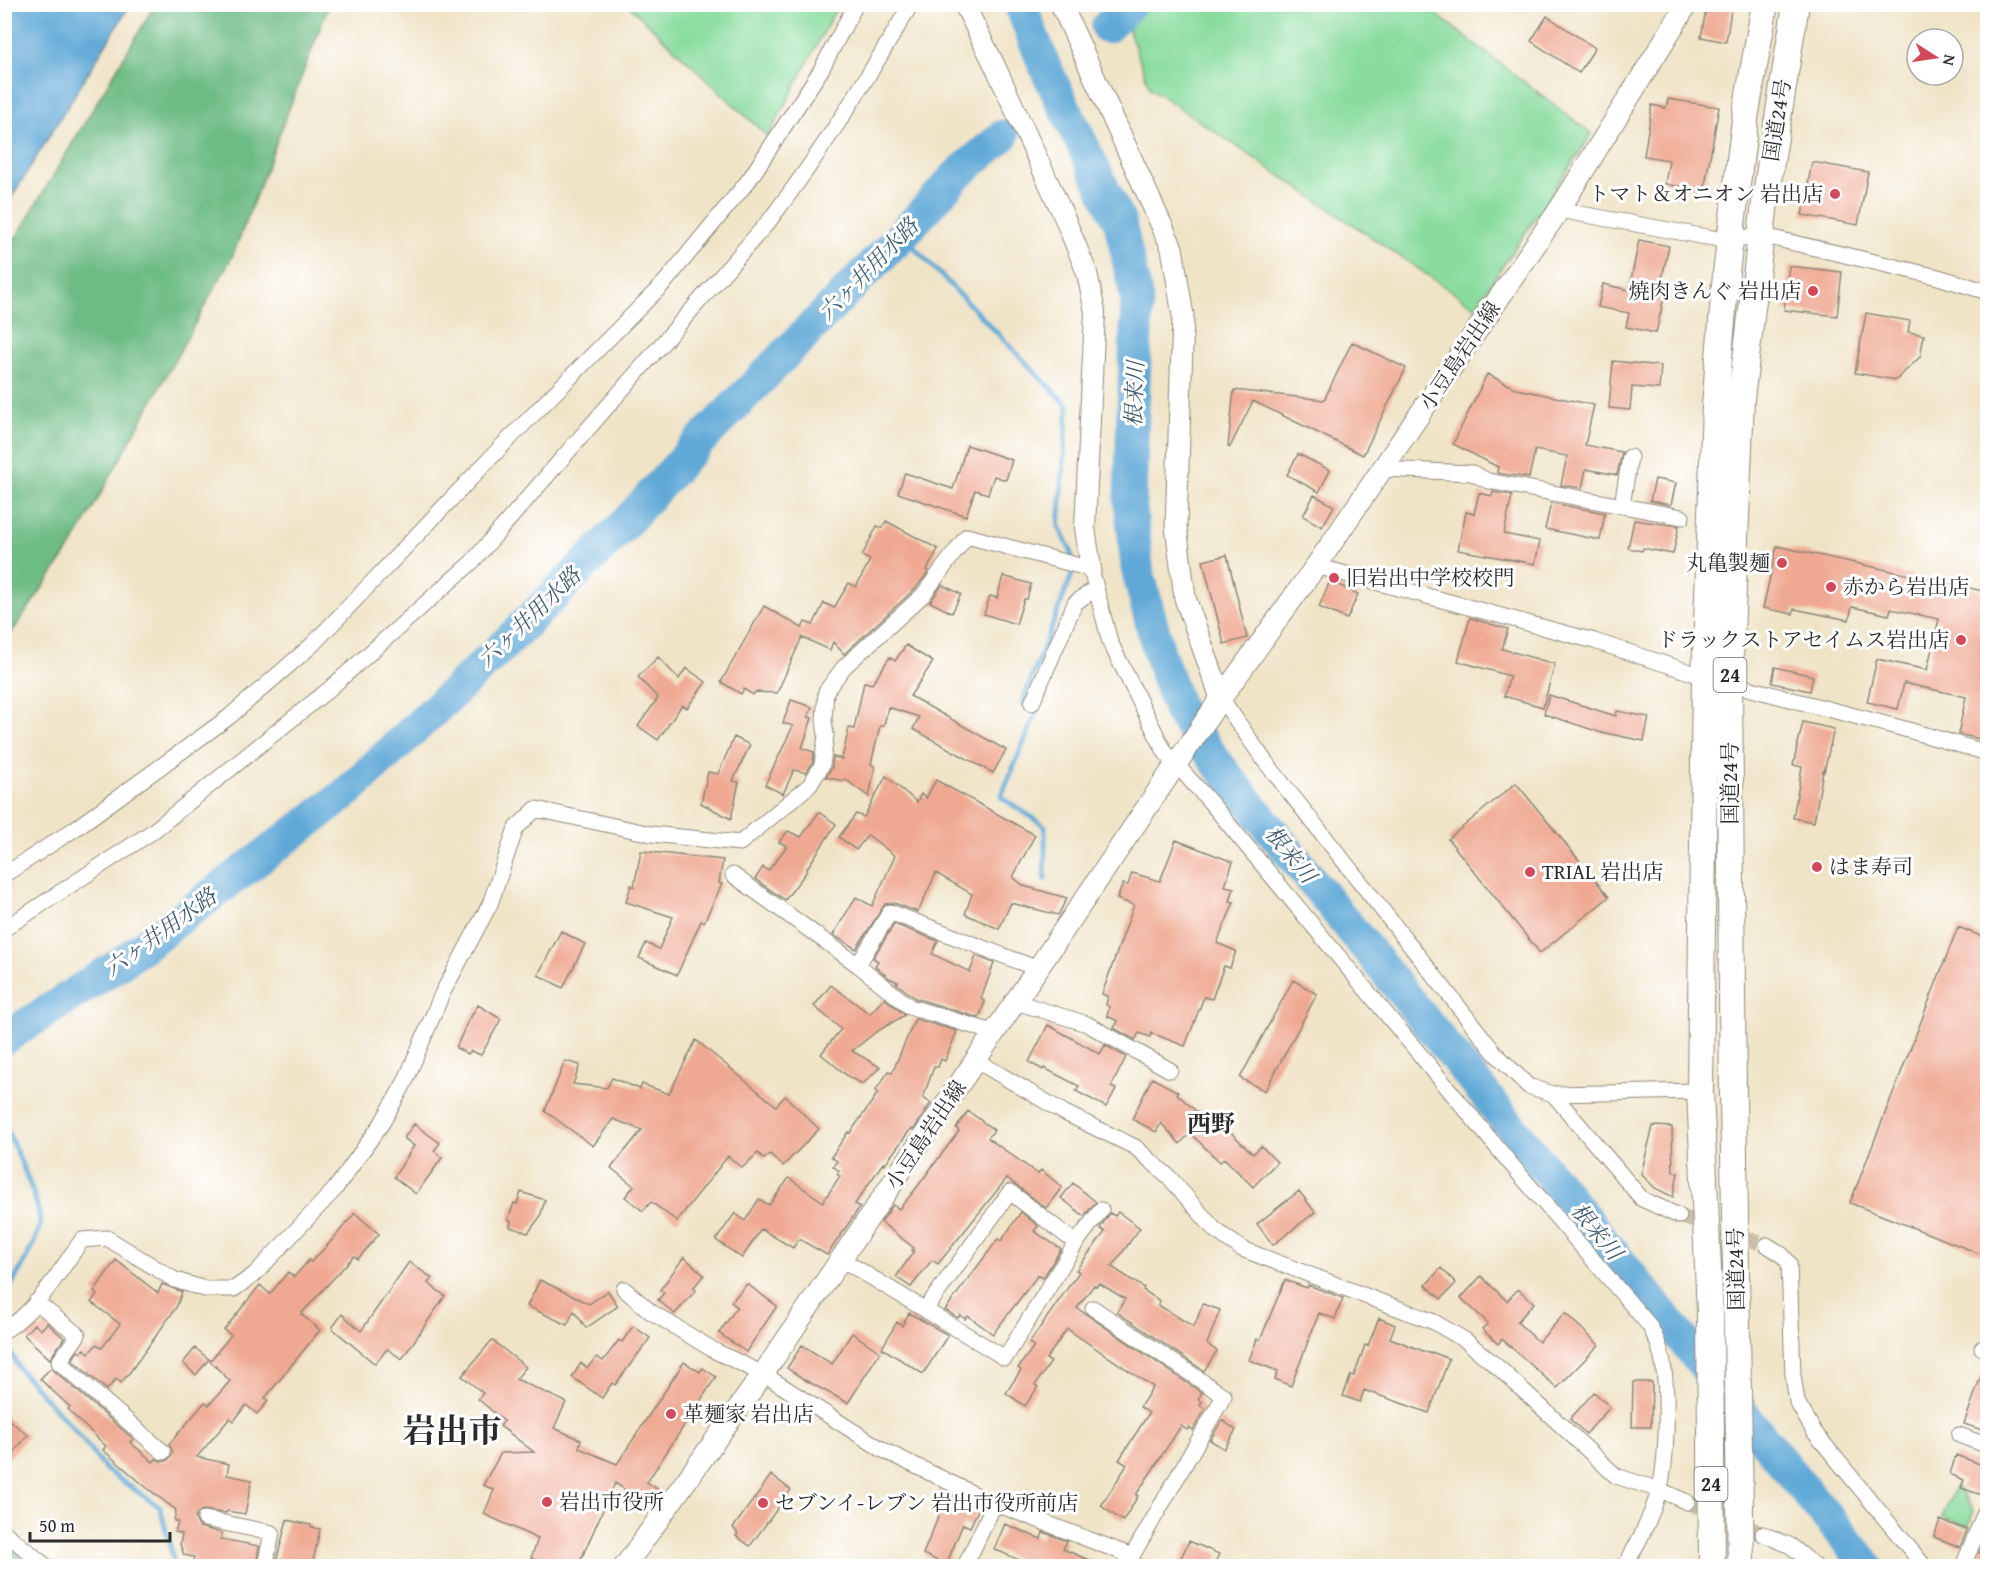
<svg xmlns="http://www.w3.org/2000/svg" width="1992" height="1571" viewBox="0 0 1992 1571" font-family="'Gentium Book Plus','Noto Serif JP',serif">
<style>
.green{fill:#89dc9e;stroke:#5a8464;stroke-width:1.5}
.forest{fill:#6ebc85;stroke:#4c7458;stroke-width:1.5}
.water{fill:#60a9d7;stroke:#466a81;stroke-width:1.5}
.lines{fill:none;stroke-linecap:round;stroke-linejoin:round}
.stream{stroke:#60a9d7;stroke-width:5}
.river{stroke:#60a9d7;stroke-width:33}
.building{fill:#efa992}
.minor-tunnel{stroke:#c9bfa8;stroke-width:15;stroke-dasharray:15 8;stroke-linecap:butt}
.minor-casing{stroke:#8e8879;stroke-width:17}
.tertiary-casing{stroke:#8e8879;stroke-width:22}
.secondary-casing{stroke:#8e8879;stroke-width:23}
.trunk-casing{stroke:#8e8879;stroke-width:28}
.minor{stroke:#fff;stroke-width:15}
.tertiary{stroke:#fff;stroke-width:20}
.secondary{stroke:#fff;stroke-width:21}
.trunk{stroke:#fff;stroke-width:26}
.poi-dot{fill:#d1495b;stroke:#fff;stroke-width:2}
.labels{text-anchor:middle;stroke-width:6;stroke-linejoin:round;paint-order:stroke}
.shield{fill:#fff;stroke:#6b6b6b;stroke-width:1.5}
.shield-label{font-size:20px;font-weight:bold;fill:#2b2b2b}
.street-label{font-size:21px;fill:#2b2b2b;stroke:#fff}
.poi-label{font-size:21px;fill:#2b2b2b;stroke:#fff;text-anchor:start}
.water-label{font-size:22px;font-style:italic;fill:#405d70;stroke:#fff}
.quarter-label{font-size:24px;font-weight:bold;fill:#2b2b2b;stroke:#fff}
.town-label{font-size:33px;font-weight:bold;fill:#2b2b2b;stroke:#fff}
</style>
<rect width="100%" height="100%" fill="#fff"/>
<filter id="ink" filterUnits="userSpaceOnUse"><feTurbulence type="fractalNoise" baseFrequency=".0167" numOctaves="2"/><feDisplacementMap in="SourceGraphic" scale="12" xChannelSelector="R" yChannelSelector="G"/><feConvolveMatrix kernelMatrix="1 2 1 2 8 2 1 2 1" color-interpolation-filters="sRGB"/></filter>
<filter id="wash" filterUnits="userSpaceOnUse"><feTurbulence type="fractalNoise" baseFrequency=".008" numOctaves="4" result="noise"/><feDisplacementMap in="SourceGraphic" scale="24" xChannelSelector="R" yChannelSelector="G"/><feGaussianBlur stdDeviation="1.35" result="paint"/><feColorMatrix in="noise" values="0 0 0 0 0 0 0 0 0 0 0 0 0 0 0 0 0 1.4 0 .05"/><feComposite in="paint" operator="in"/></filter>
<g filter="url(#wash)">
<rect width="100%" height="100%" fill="#f0e4c7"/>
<!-- green -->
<path class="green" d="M628,5H838L768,137Z
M1148,5H1424L1592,134L1475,307L1150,88L1127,26Z
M1956,1486L1974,1510L1968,1526L1942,1517Z"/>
<!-- forest -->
<path class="forest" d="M155,5H329L233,255L73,544L5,642V256Z
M4,1529L38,1566H5Z"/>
<!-- water -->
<path class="water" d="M5,4L130,5L5,208L4,5Z"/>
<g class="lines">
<!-- stream -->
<path class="stream" d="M1107,27L1116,4
M902,235L1068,406L1059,527L1071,551L1073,572L1022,703L1037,711L1001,797L1045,826V879
M4,1122C13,1145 40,1201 40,1222C40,1238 13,1282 4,1298
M4,1336L6,1344L20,1370L79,1435L106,1470L160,1507L175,1566"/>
<!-- river -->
<path class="river" d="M1020,4L1045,67L1120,223L1137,300L1130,499L1137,568L1160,656L1180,712L1220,767L1799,1483L1868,1566
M1107,27L1130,4
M4,1039L121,963L344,795L507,642L622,527L699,442L902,235L957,175L1003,136"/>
</g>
<g id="blocks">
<!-- building -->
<path class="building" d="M1707,4H1732L1726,42L1701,37Z
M1547,16L1595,48L1579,73L1531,41Z
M1668,99L1719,107L1704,191L1665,184L1669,160L1644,156L1652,105L1666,108Z
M1812,162L1868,172L1858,225L1802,215Z
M1639,240L1669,246L1658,296L1664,297L1656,333L1626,327L1629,313L1598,307L1603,284L1629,290Z
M1789,266L1842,272L1837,316L1784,310Z
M1866,313L1910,321L1908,332L1924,335L1920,357L1896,380L1855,373Z
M1352,342L1406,368L1363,455L1253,401L1230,447L1228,446L1234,390L1324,400Z
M1613,361L1661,366L1659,389L1632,387L1630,410L1609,408Z
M1487,374L1517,389L1594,405L1585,445L1622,452L1617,475L1586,469L1582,488L1561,485L1567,456L1535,450L1529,478L1497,473L1498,467L1453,444Z
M967,445L1012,460L1006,480L994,476L988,494L975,490L966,516L898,493L905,473L953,489Z
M1298,454L1330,470L1319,492L1287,475Z
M1655,479L1676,483L1671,505L1650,501Z
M1493,492L1512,495L1504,534L1540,541L1535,564L1458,550L1466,512L1474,514L1479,493L1492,496Z
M1314,495L1334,506L1322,527L1303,516Z
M1551,503L1605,513L1600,540L1545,529Z
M1634,520L1679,526L1673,554L1643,548L1642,551L1628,548Z
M886,521L938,549L927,570L929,571L916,588L844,654L833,642L830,650L802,637L777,693L755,692L753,695L744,689L741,694L721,682L764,606L802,628L805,622L813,625L824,603L834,608L849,583L856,587L870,560L862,556L877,526L882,528Z
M1777,546L1988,592V741L1958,734L1966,697L1904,683L1898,709L1867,702L1877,659L1927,670L1939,619L1891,609L1889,615L1852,607L1849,620L1794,609L1793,614L1763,608Z
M1227,555L1247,638L1224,644L1203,561Z
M1003,576L1031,584L1027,599H1024L1016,624L984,614L990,596L997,598Z
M1330,581L1358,594L1347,619L1319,607Z
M942,585L961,594L952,613L930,602Z
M1470,618L1508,629L1502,649L1555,664L1543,707L1504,696L1510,676L1458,661Z
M906,645L933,662L910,696L1006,750L993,773L913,729L919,717L888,707L884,726H880L871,764L875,767L869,797L845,779L843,781L826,777L832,767L833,757L842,759L849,728L854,729L864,682L872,684L890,657L895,661Z
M658,657L679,679L686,668L706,682L687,708L682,705L658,740L638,726L658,698L638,677Z
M1775,667L1813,676L1810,691L1772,683Z
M1549,695L1616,716L1617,711L1649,717L1644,741L1605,733V734L1544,714Z
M791,700L812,707L808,717L812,718L802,748L814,752L813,762L806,773L794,770L783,794L765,785L793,726L783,723Z
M1803,722L1834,729L1824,772L1823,771L1814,822L1793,818L1802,767L1793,765Z
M734,737L750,745L733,781L739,782L731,819L701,803L708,772L718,774Z
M886,776L917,802L921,794L926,798L936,780L1035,835L1013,877L1024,886L1067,898L1058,915L1011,903L999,929L965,914L972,894L936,873L918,912L894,903L885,904L856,949L833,935L856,897L872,906L895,856L868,835L856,850L839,837L856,814L864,817Z
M1516,783L1609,897L1540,953L1448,839Z
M819,812L836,824L806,870L807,871L785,900L755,879L763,867L768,871L787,846L779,842L788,831L801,837Z
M1176,840L1233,862L1225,886L1234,888L1230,901L1234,902L1217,943L1236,951L1230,968L1224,966L1212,999L1204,997L1185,1046L1151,1033L1150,1037L1139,1033L1135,1040L1114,1028L1118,1021L1107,1016L1109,1007L1106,1005L1108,997L1102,994L1134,905L1117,899L1123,884L1128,885L1132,873L1160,881Z
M641,851L723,860L719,883L722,884L704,922L701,921L677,975L639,958L646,943L659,949L673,917L626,902L631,885L634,887Z
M894,924L938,941L932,954L970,972L976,956L994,963L981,999L985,1001L979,1018L915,998L896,983L898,982L889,978L875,966L878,961L873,958Z
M1958,927L1988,939V1257L1850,1203Z
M561,931L585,944L563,988L538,975Z
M1293,980L1317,994L1265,1091L1240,1078Z
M831,985L870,1014L884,998L905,1015L876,1032L852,1051L880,1067L863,1084L850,1078L821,1054L841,1029L814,1006Z
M478,1005L501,1019L481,1055L471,1051L468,1054L456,1048L467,1023Z
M915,1019L957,1031L945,1061L941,1059L938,1067H934L923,1098L931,1103L914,1129L910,1130L885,1164L883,1163L855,1204L860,1207L827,1255L799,1239L793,1248L761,1229L742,1258L716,1240L735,1213L745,1221L759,1199L769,1205L789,1178L823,1202L840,1176L837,1174L839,1171L833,1166L837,1161L831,1157L848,1132L850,1133L878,1093L875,1091L889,1071L892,1073Z
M1048,1025L1100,1054L1105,1045L1126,1057L1111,1087L1116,1089L1106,1107L1076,1091L1079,1086L1044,1068L1043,1070L1029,1062Z
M696,1040L776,1106L785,1096L819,1129L783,1166L770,1154L764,1159L758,1153L742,1168L728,1156L677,1221L651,1202L643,1211L625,1197L634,1186L611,1168L642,1130L613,1119L593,1146L545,1111L565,1061L580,1065L573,1084L607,1088L612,1078L640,1089L642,1084L669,1094Z
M1152,1078L1178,1092L1177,1094L1215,1128L1220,1122L1253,1154L1261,1146L1277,1162L1253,1187L1224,1158L1220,1162L1190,1133L1180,1144L1161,1123L1156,1132L1132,1119Z
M968,1111L994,1130L988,1138L1038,1174L1041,1170L1062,1187L1046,1208L1007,1178L938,1264L932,1260L911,1287L896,1277L914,1251L912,1250L914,1248L881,1222L893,1205L899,1209L914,1191L959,1131L956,1128Z
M414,1124L440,1143L434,1151L442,1158L416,1194L394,1177L414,1146L404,1138Z
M1653,1126L1672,1127L1673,1172L1678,1173L1673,1197L1655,1188L1641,1174Z
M1073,1183L1096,1202L1084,1216L1061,1198Z
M1299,1191L1315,1212L1273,1245L1257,1224Z
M521,1192L545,1200L540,1217L528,1233L510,1227L511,1221L508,1220L514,1203L517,1204Z
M1021,1212L1038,1226L1034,1231L1061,1249L1043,1278L1038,1275L993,1334L968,1316L965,1319L960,1315L958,1318L945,1310L998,1239L1001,1241Z
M1118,1212L1140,1228L1112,1267L1144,1288L1143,1290L1160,1301L1158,1305L1194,1327L1203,1304L1220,1310L1207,1344L1217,1351L1204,1371L1117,1312L1125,1299L1099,1283L1096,1286L1094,1285L1077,1308L1202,1393L1198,1399L1202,1402L1200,1405L1205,1409L1193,1430L1189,1427L1187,1430L1181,1426L1136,1495L1138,1496L1123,1521L1101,1506L1127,1465L1119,1460L1149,1413L1140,1407L1153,1387L1067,1329L1046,1359L1051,1362L1035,1385L1038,1387L1025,1406L1006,1393L1021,1370L1018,1368L1034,1346L1029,1343L1079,1272L1076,1270L1105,1232L1100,1228L1110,1213L1115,1216Z
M355,1213L379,1234L358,1259L354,1256L301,1314L320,1330L265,1398L268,1401L257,1414L246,1405L234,1421L230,1418L197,1457L229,1464L227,1475L252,1480L245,1514L227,1511L226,1513L203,1510L197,1513L195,1518L199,1527L222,1533L221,1539L259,1546L256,1566H192L194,1557L184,1555L180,1544L182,1534L175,1532L178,1522L174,1521L176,1510L147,1488L103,1450L106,1446L73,1415L68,1409L70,1407L40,1379L51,1368L133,1439L130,1442L153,1462L156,1459L161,1461H167L173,1453L169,1444L205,1402L209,1405L230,1381L210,1361L231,1335L224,1330L260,1285L270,1294L288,1272L294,1277L309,1260L311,1262L326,1247Z
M684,1257L704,1275L693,1288L696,1290L675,1314L658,1300L664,1293L660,1290Z
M116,1260L158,1293L162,1284L182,1292L176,1308L130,1372L121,1383L116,1379L107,1390L72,1360L78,1351L81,1353L84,1349L89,1353L97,1344L102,1348L120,1324L91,1302L97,1295L94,1291Z
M409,1262L432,1278L428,1283L445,1296L402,1359L387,1349L375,1364L332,1328L342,1314L361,1331Z
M1441,1268L1456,1283L1441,1299L1426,1285Z
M1481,1276L1507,1301L1518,1289L1534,1303L1517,1322L1539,1342L1565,1313L1599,1345L1557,1388L1502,1339L1498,1344L1482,1329L1488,1323L1461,1298Z
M540,1280L589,1304L608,1291L618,1306L586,1328L574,1311L567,1325L527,1306Z
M1285,1280L1307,1288L1308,1285L1343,1298L1335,1319L1319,1313L1291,1386L1275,1379L1278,1371L1249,1360L1257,1339L1260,1340Z
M747,1284L777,1306L746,1352L719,1333L737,1307L731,1302Z
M909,1313L948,1335L923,1374L882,1348L897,1322L902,1326Z
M1379,1318L1395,1325L1390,1338L1431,1354L1432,1352L1449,1359L1429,1413L1364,1390L1360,1402L1343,1396L1351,1375L1354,1376L1365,1345L1368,1346Z
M47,1323L64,1338L50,1359L24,1335L34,1324L41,1330Z
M633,1326L650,1338L615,1385L612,1383L602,1398L572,1377L581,1363L587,1368L597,1357L603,1361L619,1340L622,1342Z
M852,1333L880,1352L848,1403L805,1380L787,1368L802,1345L832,1364Z
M492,1340L526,1367L516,1379L566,1402L554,1428L581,1440L579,1448L617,1464L684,1362L700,1372L703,1368L716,1377L647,1482L659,1490L649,1505L615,1483L578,1566H549L531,1558L538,1539L484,1514L494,1490L483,1485L501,1453L534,1452L500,1426L504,1421L478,1399L483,1393L462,1376Z
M195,1348L209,1359L196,1375L183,1363Z
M1985,1365H1988V1432L1964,1424Z
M1633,1382H1652L1651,1427H1632Z
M1594,1392L1610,1407L1586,1434L1570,1419Z
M4,1416L28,1435L4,1464Z
M1222,1420L1236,1430L1224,1449L1210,1440Z
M1956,1455L1988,1467V1495L1985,1496L1961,1488L1964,1480L1950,1474Z
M771,1475L791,1490L750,1546L736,1536L738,1533L733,1528Z
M941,1490L979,1508L970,1527L963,1524L946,1565L923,1554L940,1513L932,1508Z
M287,1520L311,1525V1527L320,1529L312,1566H275Z
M1940,1520L1967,1530L1960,1547L1934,1537Z
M1005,1524L1041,1539L1043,1532L1067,1541L1063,1549L1103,1566H1033L994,1549Z
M1986,1537H1988V1556L1979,1553Z
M1189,1541L1219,1554L1213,1566H1177Z"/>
</g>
</g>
<g filter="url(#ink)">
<use href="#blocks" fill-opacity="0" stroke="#8e8879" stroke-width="1.5"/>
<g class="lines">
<!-- minor-tunnel -->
<path class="minor-tunnel" d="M1679,1216L1767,1245
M1687,1502L1763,1534"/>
<!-- minor casing -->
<g class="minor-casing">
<path id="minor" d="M1559,210L1712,238L1729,240L1760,235L1938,277L1988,292
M1383,469L1472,473L1488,481L1682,517
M1622,505L1630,457
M1316,566L1594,641L1705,677L1901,728L1988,753
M1221,698L1264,760L1495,1053L1528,1086L1553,1094L1700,1091
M1032,703L1075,603L1096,588
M4,875L76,828L229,717L312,645L498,450L665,282L749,180L821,70L856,4
M733,875L858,965L910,1007L996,1033
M4,929L152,832L327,691L472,562L769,221C822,152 867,79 911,4
M858,965L890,912L1038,969
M1016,1002L1087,1024L1170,1070
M977,1061L1065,1113L1135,1147L1169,1177L1215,1230L1242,1249L1434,1322L1465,1340L1499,1368L1616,1476L1660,1490L1687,1502
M1553,1094L1642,1199L1679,1216
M1767,1245L1781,1254L1789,1263L1793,1375L1797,1402L1815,1433L1924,1566
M841,1259L1005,1358L1076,1243
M624,1289L651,1312L715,1351L763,1374L883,1450L986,1500L1132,1556L1128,1566
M36,1302L78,1335L59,1362L163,1452
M1093,1308L1224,1396L1132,1556
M925,1310L1010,1192L1076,1243L1101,1210
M4,1331C37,1311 60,1270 82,1240L107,1238L175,1280L205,1289H234L255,1274L335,1189L382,1123L405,1082L442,994L490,904L516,828L536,809L651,834L740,843L810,785L822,765L826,735L824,720L826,691L844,667L923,595L967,536L1091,569L1110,642L1165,752L1211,803L1510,1163L1649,1325C1653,1333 1658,1341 1660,1350C1669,1380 1668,1461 1659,1491C1651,1518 1639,1542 1625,1566
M1982,1348L1988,1350
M1959,1435L1988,1446
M205,1519L272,1533L265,1566
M4,1532L46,1566
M1763,1534L1791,1546L1815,1566
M965,1566L995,1503
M1963,1566L1988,1505"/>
</g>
<!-- tertiary casing -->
<g class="tertiary-casing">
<path id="tertiary" d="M964,4L995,66L1066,221L1087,273L1095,312L1085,528L1091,569
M1129,1565L1133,1566"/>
</g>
<!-- secondary casing -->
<g class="secondary-casing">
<path id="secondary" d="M1061,4L1172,248L1183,316L1176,526L1185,598L1221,698
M625,1566L763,1374L1221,698L1316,566L1559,210L1687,4"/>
</g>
<!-- trunk casing -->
<g class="trunk-casing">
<path id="trunk" d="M1712,1566L1710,1313L1700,1091L1705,677L1715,406L1726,273L1746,112L1765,4
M1741,1566L1733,1097L1729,683L1741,399L1766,194L1796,4"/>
</g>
<!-- minor -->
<use href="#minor" class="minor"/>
<!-- tertiary -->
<use href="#tertiary" class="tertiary"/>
<!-- secondary -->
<use href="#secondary" class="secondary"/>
<!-- trunk -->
<use href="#trunk" class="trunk"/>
</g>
</g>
<!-- markers -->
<g class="poi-dot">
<circle cx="1835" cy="194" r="6"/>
<circle cx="1813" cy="291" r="6"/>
<circle cx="1782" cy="563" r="6"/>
<circle cx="1334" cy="578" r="6"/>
<circle cx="1831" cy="587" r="6"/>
<circle cx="1961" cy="640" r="6"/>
<circle cx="1817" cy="867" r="6"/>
<circle cx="1530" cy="872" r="6"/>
<circle cx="671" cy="1414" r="6"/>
<circle cx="547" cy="1502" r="6"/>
<circle cx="763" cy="1503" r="6"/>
</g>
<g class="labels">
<!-- shield labels -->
<g class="shield">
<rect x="1713.5" y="658" width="33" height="34" rx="4.5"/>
<rect x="1694.5" y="1467" width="33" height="34" rx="4.5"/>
</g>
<g class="shield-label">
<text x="1730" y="682">24</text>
<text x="1711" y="1491">24</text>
</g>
<!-- street labels -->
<g class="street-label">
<text transform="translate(1777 120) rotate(-81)" y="7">国道24号</text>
<text transform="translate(1460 356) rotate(-56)" y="7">小豆島岩出線</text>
<text transform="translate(1730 783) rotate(-90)" y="7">国道24号</text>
<text transform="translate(926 1135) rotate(-56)" y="7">小豆島岩出線</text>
<text transform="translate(1736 1269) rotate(-91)" y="7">国道24号</text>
</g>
<!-- poi labels -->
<g class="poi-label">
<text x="1823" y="201" text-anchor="end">トマト＆オニオン 岩出店</text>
<text x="1801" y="298" text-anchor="end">焼肉きんぐ 岩出店</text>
<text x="1770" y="570" text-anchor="end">丸亀製麺</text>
<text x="1346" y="585">旧岩出中学校校門</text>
<text x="1843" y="594">赤から岩出店</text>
<text x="1949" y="647" text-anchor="end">ドラックストアセイムス岩出店</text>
<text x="1829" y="874">はま寿司</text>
<text x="1542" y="879">TRIAL 岩出店</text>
<text x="683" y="1421">革麺家 岩出店</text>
<text x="559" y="1509">岩出市役所</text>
<text x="775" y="1510">セブンイ-レブン 岩出市役所前店</text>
</g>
<!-- water labels -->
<g class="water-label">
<text transform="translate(868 269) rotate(-46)" y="8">六ヶ井用水路</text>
<text transform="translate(1134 394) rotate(-88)" y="8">根来川</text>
<text transform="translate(529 617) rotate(-44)" y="8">六ヶ井用水路</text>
<text transform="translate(1291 854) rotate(51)" y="8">根来川</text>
<text transform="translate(160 932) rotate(-36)" y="8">六ヶ井用水路</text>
<text transform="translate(1597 1231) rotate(51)" y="8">根来川</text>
</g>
<!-- quarter labels -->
<g class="quarter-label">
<text x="1211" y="1132">西野</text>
</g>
<!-- town labels -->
<g class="town-label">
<text x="452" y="1442">岩出市</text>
</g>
</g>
<!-- margin -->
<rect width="1992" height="1571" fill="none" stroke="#fff" stroke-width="24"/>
<!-- north arrow -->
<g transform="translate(1935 57) rotate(102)"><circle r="28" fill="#ffffff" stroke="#aaaaaa" stroke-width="1.5"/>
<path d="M0-4.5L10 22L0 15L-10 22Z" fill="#d1495b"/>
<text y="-9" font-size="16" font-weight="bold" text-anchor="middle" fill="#2b2b2b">N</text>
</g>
<!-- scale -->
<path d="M30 1532v9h140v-9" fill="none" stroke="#2b2b2b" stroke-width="3"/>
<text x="39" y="1532" font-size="18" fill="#2b2b2b" stroke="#ffffff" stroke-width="4.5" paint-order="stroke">50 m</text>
</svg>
